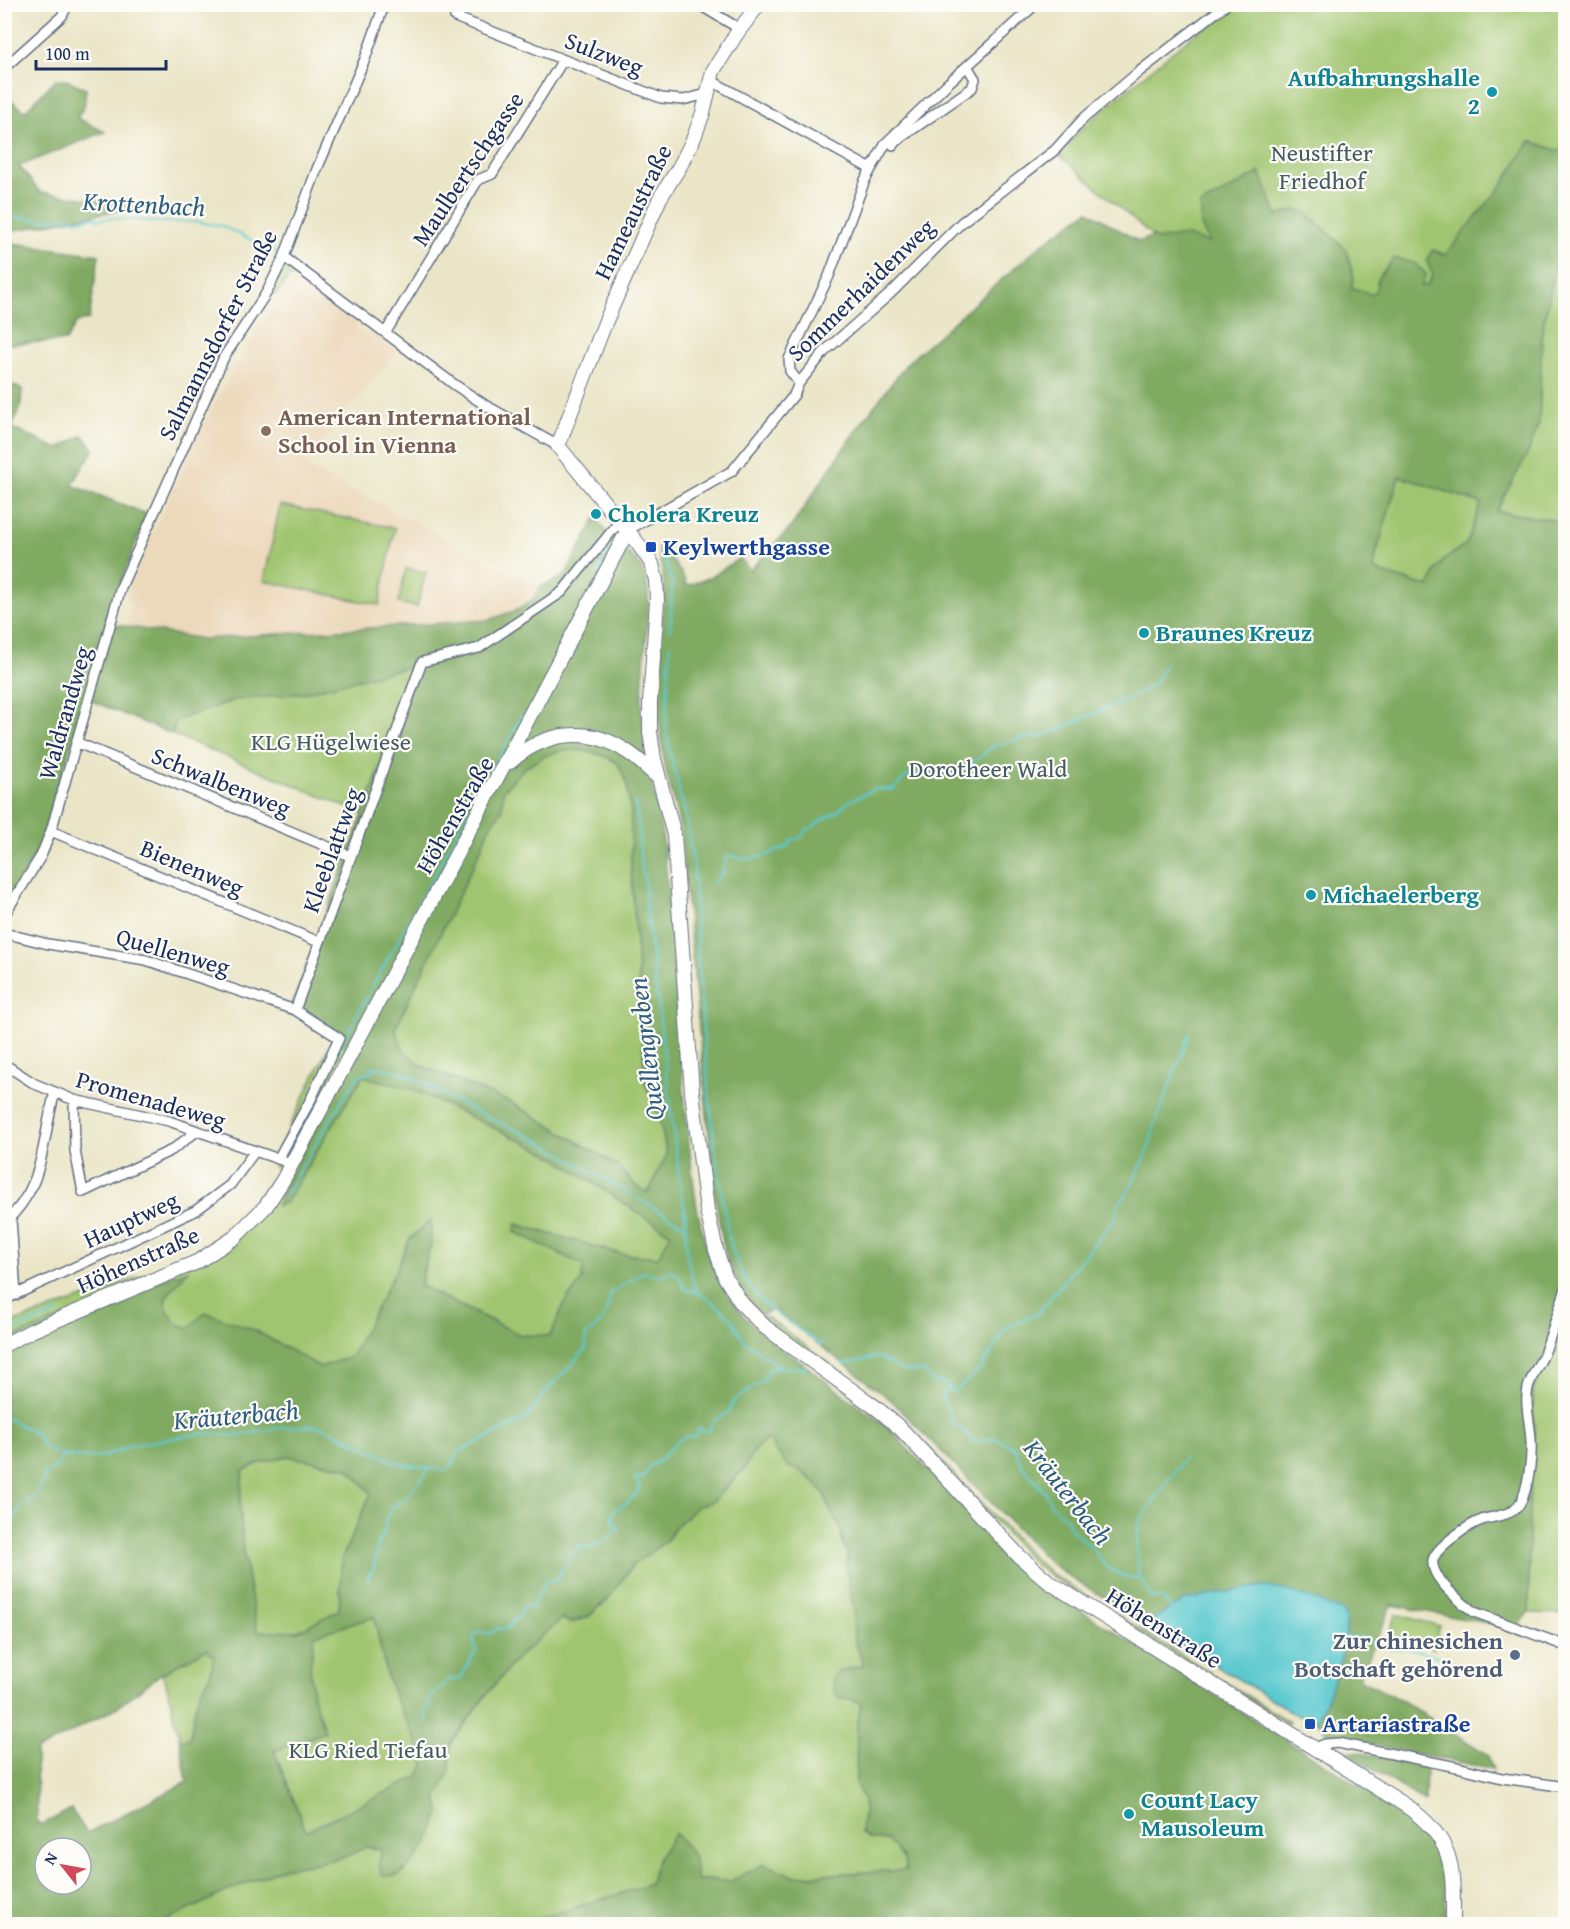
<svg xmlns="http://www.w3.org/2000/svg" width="1570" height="1929" viewBox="0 0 1570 1929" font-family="'Gentium Book Plus',serif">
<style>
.built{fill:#ecd8ba}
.green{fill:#a0c570;stroke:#5e7a67;stroke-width:1.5}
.forest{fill:#80aa62;stroke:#4e6c60;stroke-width:1.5;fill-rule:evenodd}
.water{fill:#5cc9cf;stroke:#3c7c96;stroke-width:1.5}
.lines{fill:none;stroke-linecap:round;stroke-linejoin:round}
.stream{stroke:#5cc9cf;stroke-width:2}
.street-casing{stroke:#636f82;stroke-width:12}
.secondary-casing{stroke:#636f82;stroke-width:16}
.street{stroke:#fff;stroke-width:9}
.secondary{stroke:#fff;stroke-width:14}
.culture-dot{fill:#0f9aa8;stroke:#fdfcf7;stroke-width:2}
.education-dot{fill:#8d6e63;stroke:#fdfcf7;stroke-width:2}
.transit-dot{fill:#1a4fb4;stroke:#fdfcf7;stroke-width:2}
.service-dot{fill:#5c6f8a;stroke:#fdfcf7;stroke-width:2}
.labels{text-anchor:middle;stroke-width:4.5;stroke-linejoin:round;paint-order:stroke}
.street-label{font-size:24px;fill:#1b2f5e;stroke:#fdfcf7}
.culture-label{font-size:24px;font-weight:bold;fill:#0d838f;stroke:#fdfcf7;text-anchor:start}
.park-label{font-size:24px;fill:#435c63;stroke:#fdfcf7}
.education-label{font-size:24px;font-weight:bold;fill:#785e54;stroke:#fdfcf7;text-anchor:start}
.transit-label{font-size:24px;font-weight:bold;fill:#164399;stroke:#fdfcf7;text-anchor:start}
.service-label{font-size:24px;font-weight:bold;fill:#4e5e75;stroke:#fdfcf7;text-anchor:end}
.water-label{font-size:26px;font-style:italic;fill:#2e5d80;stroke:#fdfcf7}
</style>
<rect width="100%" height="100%" fill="#fdfcf7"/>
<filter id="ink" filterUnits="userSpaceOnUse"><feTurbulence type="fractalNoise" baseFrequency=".0167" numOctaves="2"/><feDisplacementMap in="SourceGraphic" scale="12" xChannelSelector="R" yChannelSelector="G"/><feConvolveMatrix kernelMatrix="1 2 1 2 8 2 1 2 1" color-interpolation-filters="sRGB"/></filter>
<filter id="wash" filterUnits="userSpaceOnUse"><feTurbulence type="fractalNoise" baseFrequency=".008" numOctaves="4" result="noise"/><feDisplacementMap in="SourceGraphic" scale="24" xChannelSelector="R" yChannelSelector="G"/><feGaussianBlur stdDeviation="1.35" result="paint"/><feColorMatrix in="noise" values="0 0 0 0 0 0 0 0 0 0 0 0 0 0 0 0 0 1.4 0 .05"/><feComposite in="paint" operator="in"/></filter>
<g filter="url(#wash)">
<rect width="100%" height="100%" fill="#eae5c6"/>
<!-- built -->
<path class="built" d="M294,279L298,280L357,322V331L364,335L373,333L397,351L304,466L402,515L509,573L541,586L533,599L519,609L489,620L203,639L125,625L131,608L126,596L158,520L217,397L237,365H241L242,356L288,283Z"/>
<!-- green -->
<path class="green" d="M1538,4L1546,9L1549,5H1565V146L1559,152L1531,141L1376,388L1157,240L1059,155L1082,128L1173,51L1234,5Z
M1565,219V522L1496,511L1528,453L1539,423L1542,332Z
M287,268L310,284L299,277H289L276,295L271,290L281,270Z
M1399,476L1481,503L1467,543L1444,560L1436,570L1430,587L1381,573L1374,569L1376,554Z
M280,505L395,528L379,605L264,581Z
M406,569L426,572L417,607L398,603Z
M413,665L417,668L363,814L172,734L177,720L234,700L302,693Z
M563,750H581L602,755L618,763L626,781L631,811V870L643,1041L644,1080L660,1121L667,1154L648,1193L636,1186L617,1165L512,1103L420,1065L403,1051L395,1029L481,849L489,828L502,810L503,791L523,769L544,756Z
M333,1038L356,1055L292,1172L277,1205L285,1203L363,1075L414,1090L549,1154L672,1233L659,1257L621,1254L516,1224V1232L583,1265L582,1281L566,1300L550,1336L520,1335L420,1286L431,1244L430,1221L409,1240L397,1268L351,1357L320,1367L254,1330L189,1328L175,1323L165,1305L166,1297L187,1271L5,1340V1327L11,1323C62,1306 113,1288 162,1267C183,1257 205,1249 223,1234C246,1217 262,1196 277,1172L274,1163L279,1148Z
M1565,1304V1614L1529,1613V1497L1533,1390L1548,1358Z
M761,1317H767L899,1416L1037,1561L1053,1575L1289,1722L1288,1724L1076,1593L1037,1566L976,1502Z
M766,1440H769L787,1466L800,1471L812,1480L825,1494L829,1508L840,1527L842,1541L848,1554L846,1566L854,1611V1639L864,1666L849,1668L850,1699L861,1702L857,1728L856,1784L863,1799L864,1811L861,1833L870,1839L887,1840L904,1859L906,1870L794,1876L764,1864L731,1881L696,1880L693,1855L658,1859L649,1885L521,1924H159L236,1887L283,1868L322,1862L347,1856L366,1847L382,1849L379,1864L384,1875L396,1876L403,1872L426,1845L440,1813L437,1797L450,1771V1750L452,1742L486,1695L518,1657L562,1618L571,1623L588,1617L607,1600L633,1565L668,1539L676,1526L698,1506L713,1501L744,1469L755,1449Z
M287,1456L348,1468L371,1493L342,1558L339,1610L298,1631H257L243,1551L240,1507L243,1471L257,1464Z
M1396,1614L1440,1626L1434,1649L1389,1636Z
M374,1617L386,1673L395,1698L415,1738L424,1765L419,1777L306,1831L274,1750L325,1732L313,1697L310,1667L315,1635Z
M206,1649L214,1656C214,1673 203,1685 197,1701C193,1712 193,1727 189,1739L180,1740L165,1679L161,1674Z"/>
<!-- forest -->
<path class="forest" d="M56,79L70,81L86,89L84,107L77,118L105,132L19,166L40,192L142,206L5,232V96L25,111Z
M1530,141L1559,151L1565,146V219L1542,332L1539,423L1528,453L1496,511L1566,522V1304L1548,1358L1533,1390L1534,1443L1529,1497V1613L1516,1629L1392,1605L1359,1679L1402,1701L1487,1754L1493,1769L1329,1736L1317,1720L1299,1716L1065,1574L1048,1561L891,1400L774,1310L760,1315C724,1275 722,1240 714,1189L680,827L664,763L658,710L664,585L658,548L661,545L682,574L687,586L711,577L740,558L750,570L791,527L854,433L907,363L1043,243L1088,211L1139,242L1153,236L1157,240L1184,235L1210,243L1201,226V205L1260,172L1277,216L1294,210L1306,212L1346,249L1354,278L1351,287L1371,294L1376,290L1378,278L1394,258L1414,263L1426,274L1421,286L1427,285L1433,275L1426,260L1433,250L1445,255L1503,184ZM1399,476L1481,503L1467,543L1444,560L1436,570L1429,587L1382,573L1374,569L1376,554Z
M5,242L99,255L89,319L76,323L66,341L5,344Z
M10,384L22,389L21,403L12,428L58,449L83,435L94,449L72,485L147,514L105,623L203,639L489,620L519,609L533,599L541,586L564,577L596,518C602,526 607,534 613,540C623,551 638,557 644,573C650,589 648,610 647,627C645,657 641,688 642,717C645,764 660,809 665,856C673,945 677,1034 687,1123C692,1173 696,1228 716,1274C726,1296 739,1312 756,1328L890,1430L1018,1565L1045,1588L1405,1815C1449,1850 1445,1873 1445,1924H916L906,1912L898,1924H521L649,1885L658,1859L675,1833L693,1855L697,1880L731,1881L764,1864L794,1876L906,1870L904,1859L887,1840L871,1839L861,1833L864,1811L863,1799L856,1784L857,1728L861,1703L850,1699H840L833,1690L832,1679L839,1671L864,1666L854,1639V1611L846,1566L848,1554L844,1547L840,1527L829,1508L825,1494L812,1480L800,1471L787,1466L769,1440H765L755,1449L744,1469L713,1501L698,1506L676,1526L668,1539L633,1565L607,1600L588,1617L571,1623L562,1619L518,1657L486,1695L452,1742L450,1750V1771L437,1797L440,1813L426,1845L413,1863L399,1875L387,1876L382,1874L379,1864L382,1849L366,1847L347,1856L322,1862L283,1868L236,1887L159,1924H5V1340L188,1270L166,1297L165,1305L175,1323L189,1328L205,1312L254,1330L320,1367L351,1357L397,1268L409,1240L431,1220V1244L424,1264L420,1286L520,1335L550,1336L566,1300L582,1281L583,1265L515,1232L516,1224L621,1254L658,1257L671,1234L549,1154L414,1090L363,1076L285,1203L277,1206L292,1172L356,1056L333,1038L290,1011L417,668L413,666L302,693L234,700L177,720L171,734L92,701L84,702L40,846L5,906V387ZM563,750H581L602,755L618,763L626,781L631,811V870L643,1041L644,1080L660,1121L667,1154L648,1193L636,1186L617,1165L512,1103L420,1065L403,1050L395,1029L481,849L489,828L502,810L503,791L523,769L544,756ZM287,1456L348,1468L371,1493L342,1558L339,1610L298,1631H257L243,1551L240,1507L243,1471L257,1464ZM374,1617L386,1673L395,1698L415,1738L424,1765L418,1777L306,1831L274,1751L325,1732L313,1697L310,1667L315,1635ZM206,1649L214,1656C214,1673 203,1685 197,1701C193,1711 193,1727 190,1738L180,1740L187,1782L87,1833L71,1809L42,1825L37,1822L36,1751L116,1708L161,1674ZM45,1848H81V1884H45Z
M1344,1750L1426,1765L1425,1802L1344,1751Z"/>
<!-- water -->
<path class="water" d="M1260,1586C1290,1589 1317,1600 1344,1612C1353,1641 1329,1693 1317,1720L1299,1716L1146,1623L1186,1600Z"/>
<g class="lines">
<!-- stream -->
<path class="stream" d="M4,216L40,220L69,217L77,221L93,217L99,220L111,218L158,222H198L222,226L276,252
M665,560L672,582L670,630
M598,572L610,548
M670,645L666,727L668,744L687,822
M635,801L639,828L640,859L645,882L646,906L681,1192C688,1213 684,1236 688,1258C689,1269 693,1280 696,1291
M687,824L692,858
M693,859C696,898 696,936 699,974C705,1060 712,1146 728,1231
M713,883L722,874L728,855L747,859L768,855L789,846L791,840L801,838L807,829L812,828L822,820L837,812L848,802L874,789H894L905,777L913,774L922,773L940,776L954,774L973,763L992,747L1023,738L1040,737L1056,731L1143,691L1154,683L1167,663
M345,1037L522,715
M338,1050L344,1045
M371,1067L394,1070L410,1076L471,1109L541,1142L630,1194
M287,1155L303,1122
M286,1194L345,1095L359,1076L370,1073L374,1068
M637,1198L685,1226
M258,1205L265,1195
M728,1234C733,1251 739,1272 749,1286C766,1311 798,1328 822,1345
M223,1238L235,1228
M4,1336L16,1329L59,1312
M842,1364L879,1357L904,1371H924L932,1381L948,1384L949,1388L943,1393L942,1396L953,1424L962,1429L974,1441L978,1442L994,1438L1013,1447L1016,1450L1021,1464L1046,1494L1052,1506L1067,1519L1072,1530L1090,1546L1106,1567L1127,1578H1139L1143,1582L1151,1598H1162L1173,1610
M949,1390L954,1392L981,1369L1006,1328L1037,1314L1115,1219L1117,1205L1126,1195L1146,1156L1155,1124L1189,1034
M4,1417L37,1434L44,1447L55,1454L88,1458L105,1456L132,1445L206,1433L236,1436L284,1427L314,1426L325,1428L397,1463L448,1471L457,1454L462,1450L526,1419L544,1394L586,1349V1335C605,1322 606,1315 611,1293L643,1272L661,1276L671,1270L680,1277L685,1290L696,1292L708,1298L731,1318L744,1341L780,1367L806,1368
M4,1525L9,1523L21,1507L37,1495L46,1474L57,1466L64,1455
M1139,1578C1137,1570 1137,1531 1139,1522L1184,1458
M368,1581V1576L374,1569L378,1543L384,1535L385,1522L392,1507L406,1498L429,1469
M1344,1637L1360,1638L1392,1649H1410L1445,1659L1462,1668
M8,1688L14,1686
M427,1723L425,1711L430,1704V1698L450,1679H460L476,1651L473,1638L477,1633H492L498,1628L506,1630L513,1621L519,1617L523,1607H532L547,1580L556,1581L560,1572L580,1545L591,1549L593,1545L603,1543L620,1528L614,1523L612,1517L615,1509C625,1506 636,1496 640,1487L635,1480L637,1477L643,1479L650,1466C672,1458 668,1435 696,1436L699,1428L708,1432L713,1421L729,1412L734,1400L763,1381L768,1370L780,1367"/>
</g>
</g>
<g filter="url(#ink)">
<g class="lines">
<!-- street casing -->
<g class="street-casing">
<path id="street" d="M698,4L740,29
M455,17L661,98L683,100L707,94
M4,68L62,16L68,4
M710,80L871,169
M893,145L903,136L972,88L975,79L967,66
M284,257L455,385L485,405L558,446
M386,332L478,180L492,174L563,60
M799,383L790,371L789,359L829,276L865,180L886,143L946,85L1036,4
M628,530L732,471L794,395L799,383L825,351L891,293L962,222L1055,150L1084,118L1140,71L1227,4
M78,743L350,856
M51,831L319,942
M4,915L41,856L51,831L121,587L224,357L267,292L284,257L317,169L365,59L383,8L380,4
M4,933L48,944L146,960L295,1010L339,1038L311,1099L278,1159
M295,1010L422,662L479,648L562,592L620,521
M4,1064L35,1084L74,1100L169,1121L284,1161
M74,1100L75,1151L83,1192L172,1150L197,1131
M11,1218L16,1295
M4,1223C46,1187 41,1142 55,1092
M1566,1289C1558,1311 1552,1333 1544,1354C1539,1365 1531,1376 1528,1388C1524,1405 1531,1425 1531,1442C1532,1459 1528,1491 1519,1505C1511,1516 1494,1516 1482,1520C1470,1524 1436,1547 1433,1560C1430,1578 1462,1603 1474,1612L1566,1646
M4,1300L195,1211L230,1185L255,1151
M1315,1748L1325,1744L1338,1743L1457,1767L1502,1778L1566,1787"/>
</g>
<!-- secondary casing -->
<g class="secondary-casing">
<path id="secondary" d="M759,4L737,33L713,71L703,113L693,140L680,166L660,198L605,323L558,446L639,545L652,564L656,580L657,601L650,702V732L654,759L674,835L692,1092L707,1210L716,1250L725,1277L742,1304L765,1327L879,1410L901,1429L1019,1556L1049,1582L1405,1805C1456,1840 1453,1868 1453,1924
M510,762C543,732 588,725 626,751C638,758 648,769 659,778
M4,1345L33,1330L197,1262L234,1238L266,1206L283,1180L349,1057L628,530"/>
</g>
<!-- street -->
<use href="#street" class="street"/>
<!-- secondary -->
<use href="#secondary" class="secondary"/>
</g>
</g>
<!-- markers -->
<g class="culture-dot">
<circle cx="1492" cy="92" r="6"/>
<circle cx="596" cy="514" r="6"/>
<circle cx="1144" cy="633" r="6"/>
<circle cx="1311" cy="895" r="6"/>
<circle cx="1129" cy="1814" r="6"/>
</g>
<circle class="education-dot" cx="266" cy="431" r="6"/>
<g class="transit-dot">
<rect x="645" y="541" width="12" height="12" rx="3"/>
<rect x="1304" y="1718" width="12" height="12" rx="3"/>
</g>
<circle class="service-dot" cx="1515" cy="1655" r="6"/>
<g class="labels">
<!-- street labels -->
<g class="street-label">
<text transform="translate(604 54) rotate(21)" y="8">Sulzweg</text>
<text transform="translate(468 169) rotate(-56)" y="8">Maulbertschgasse</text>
<text transform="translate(633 212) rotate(-64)" y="8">Hameaustraße</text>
<text transform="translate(861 290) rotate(-44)" y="8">Sommerhaidenweg</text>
<text transform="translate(218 335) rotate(-63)" y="8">Salmannsdorfer Straße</text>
<text transform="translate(65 713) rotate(-74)" y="8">Waldrandweg</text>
<text transform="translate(221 782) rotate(22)" y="8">Schwalbenweg</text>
<text transform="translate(455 815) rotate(-60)" y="8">Höhenstraße</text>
<text transform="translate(332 850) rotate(-70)" y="8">Kleeblattweg</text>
<text transform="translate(192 868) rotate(23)" y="8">Bienenweg</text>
<text transform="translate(173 952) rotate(16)" y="8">Quellenweg</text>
<text transform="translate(151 1100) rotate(16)" y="8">Promenadeweg</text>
<text transform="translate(131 1220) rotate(-25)" y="8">Hauptweg</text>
<text transform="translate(138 1260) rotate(-24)" y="8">Höhenstraße</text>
<text transform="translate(1164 1628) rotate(32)" y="8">Höhenstraße</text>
</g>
<!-- culture labels -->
<g class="culture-label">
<text x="1480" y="86" text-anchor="end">Aufbahrungshalle<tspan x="1480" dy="28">2</tspan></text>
<text x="608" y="522">Cholera Kreuz</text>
<text x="1156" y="641">Braunes Kreuz</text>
<text x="1323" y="903">Michaelerberg</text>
<text x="1141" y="1808">Count Lacy<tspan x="1141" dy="28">Mausoleum</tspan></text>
</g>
<!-- park labels -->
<g class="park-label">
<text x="1322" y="161">Neustifter<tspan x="1322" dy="28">Friedhof</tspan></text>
<text x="331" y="750">KLG Hügelwiese</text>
<text x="988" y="777">Dorotheer Wald</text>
<text x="368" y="1758">KLG Ried Tiefau</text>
</g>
<!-- education labels -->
<g class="education-label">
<text x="278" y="425">American International<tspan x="278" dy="28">School in Vienna</tspan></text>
</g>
<!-- transit labels -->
<g class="transit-label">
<text x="663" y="555">Keylwerthgasse</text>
<text x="1322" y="1732">Artariastraße</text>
</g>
<!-- service labels -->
<g class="service-label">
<text x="1503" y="1649">Zur chinesichen<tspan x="1503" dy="28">Botschaft gehörend</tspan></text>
</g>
<!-- water labels -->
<g class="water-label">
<text transform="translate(144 204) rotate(3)" y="9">Krottenbach</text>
<text transform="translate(646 1049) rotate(-97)" y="9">Quellengraben</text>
<text transform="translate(236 1415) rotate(-5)" y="9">Kräuterbach</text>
<text transform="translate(1068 1492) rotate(52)" y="9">Kräuterbach</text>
</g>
</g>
<!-- margin -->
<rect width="1570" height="1929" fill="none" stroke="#fdfcf7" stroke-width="24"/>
<!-- north arrow -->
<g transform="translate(63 1866) rotate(301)"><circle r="28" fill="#fdfcf7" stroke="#a3aaba" stroke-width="1.5"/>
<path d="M0-4.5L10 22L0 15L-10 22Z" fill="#d1495b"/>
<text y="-9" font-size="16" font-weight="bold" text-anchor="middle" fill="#1b2f5e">N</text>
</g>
<!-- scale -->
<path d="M36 60v9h130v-9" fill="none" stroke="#1b2f5e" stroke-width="3"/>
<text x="45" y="60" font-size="18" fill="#1b2f5e" stroke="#fdfcf7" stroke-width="4.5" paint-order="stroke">100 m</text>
</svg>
